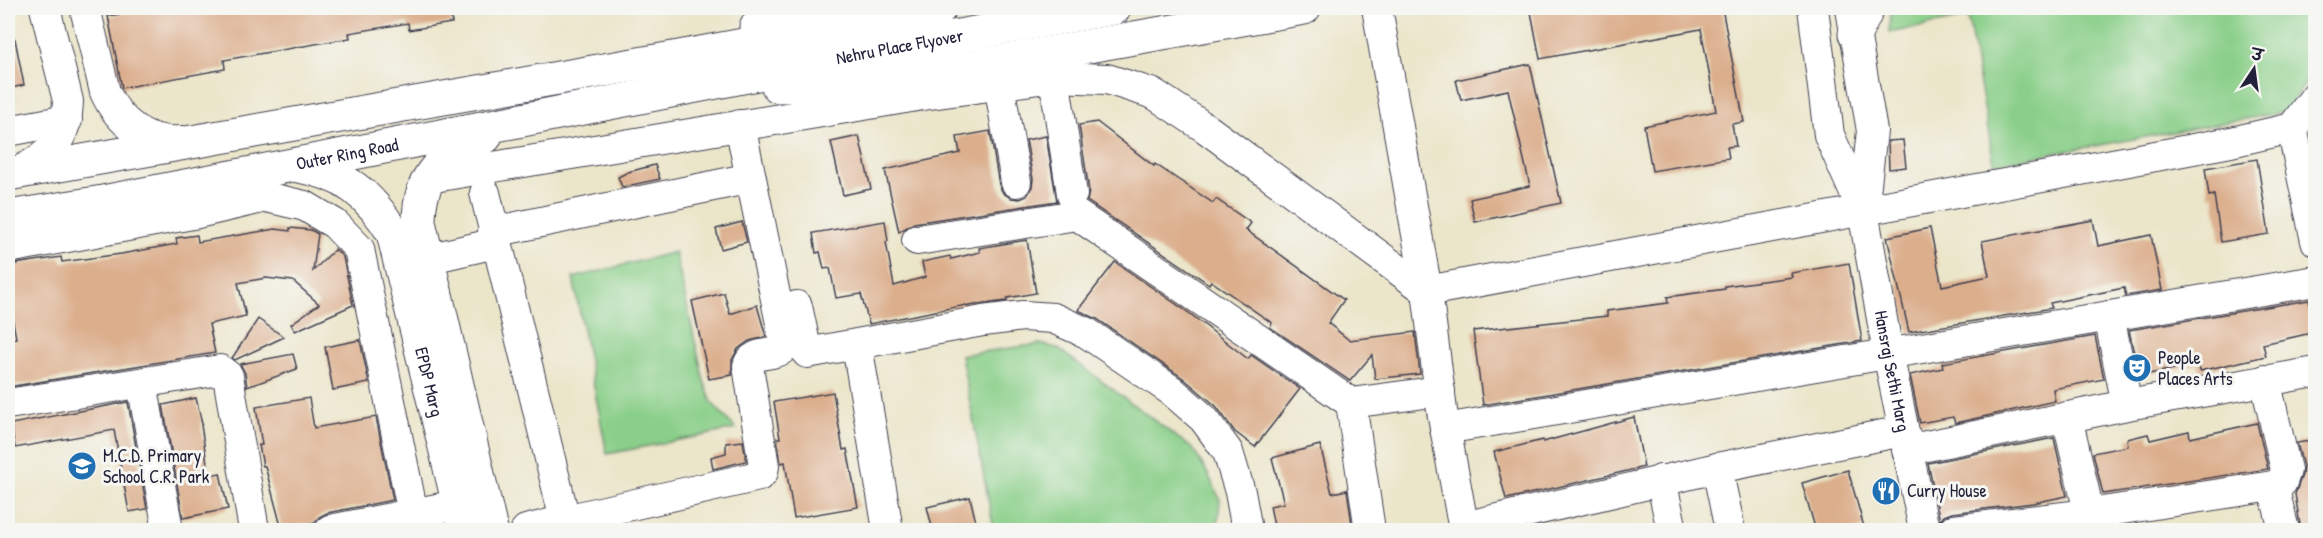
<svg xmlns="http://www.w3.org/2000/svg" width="2323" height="538" viewBox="0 0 2323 538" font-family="'Patrick Hand','Playpen Sans Deva',sans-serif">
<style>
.green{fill:#8acf89;stroke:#567862;stroke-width:1.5}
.building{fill:#dbae8c}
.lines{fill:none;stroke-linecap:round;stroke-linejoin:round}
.minor-casing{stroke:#403f50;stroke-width:32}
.major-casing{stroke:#403f50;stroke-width:35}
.minor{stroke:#fff;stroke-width:30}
.major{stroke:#fff;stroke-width:33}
.labels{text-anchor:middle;stroke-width:6;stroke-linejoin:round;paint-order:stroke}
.street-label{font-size:18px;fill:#22223b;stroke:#f6f6f2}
.poi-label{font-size:18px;fill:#22223b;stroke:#f6f6f2;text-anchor:start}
</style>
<rect width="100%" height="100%" fill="#f6f6f2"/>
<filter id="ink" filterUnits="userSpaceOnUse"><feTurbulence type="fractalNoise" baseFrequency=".0167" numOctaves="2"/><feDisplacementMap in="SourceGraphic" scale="12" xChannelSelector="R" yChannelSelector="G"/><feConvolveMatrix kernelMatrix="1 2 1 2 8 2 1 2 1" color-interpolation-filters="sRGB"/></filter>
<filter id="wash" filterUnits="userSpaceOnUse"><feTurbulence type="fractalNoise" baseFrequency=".008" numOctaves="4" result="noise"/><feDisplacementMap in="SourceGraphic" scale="24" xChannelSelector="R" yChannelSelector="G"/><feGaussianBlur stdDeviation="1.35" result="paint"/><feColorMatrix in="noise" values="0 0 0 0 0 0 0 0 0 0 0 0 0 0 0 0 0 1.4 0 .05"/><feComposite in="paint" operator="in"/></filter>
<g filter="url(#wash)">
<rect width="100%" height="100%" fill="#ebe5c9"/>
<!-- green -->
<path class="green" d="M1891,8H2315V71L2284,112L1994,164L1968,17L1889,33Z
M675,252L704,381L712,403L736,429L607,454L573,278Z
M1040,344L1057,348L1193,449L1208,474L1220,500L1218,522L1211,530H994L961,355Z"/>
<g id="blocks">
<!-- building -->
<path class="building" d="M156,8H449L452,23L409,30L408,23L349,33L350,38L224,60L225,69L122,88L108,16Z
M1556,8H1722L1744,122L1732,124L1736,146L1727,147L1729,158L1652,171L1644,126L1716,111L1701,29L1540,59L1531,12Z
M15,39L24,85L8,89V40Z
M1530,64L1561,203L1475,222L1470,199L1530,186L1508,90L1461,100L1456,80Z
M1097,122L1154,166L1155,164L1213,203L1216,199L1251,223L1246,230L1344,300L1328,323L1349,340L1415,332L1420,374L1375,379L1372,355L1350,381L1270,327L1272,323L1211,281L1209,284L1087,201L1089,191L1079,125Z
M990,131L999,185L1003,193L1011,198L1020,199L1027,196L1032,187L1033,179L1026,140L1046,136L1057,201L914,223L899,232L885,170L960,153L957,137Z
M859,136L871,189L843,195L831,142Z
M1903,140L1906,167L1889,169L1888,141Z
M2257,159L2269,234L2221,242L2214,195L2209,196L2205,168Z
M655,165L660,179L622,187L618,177L628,172Z
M2093,220L2098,246L2151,235L2162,290L2126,296L2124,288L2050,303L2052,308L1909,332L1887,237L1930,228L1942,286L1989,276L1982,241Z
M885,221L888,241L886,242L894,286L925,277L922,262L950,256L951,259L980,252L979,248L1027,240L1036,293L1007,298V301L967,306L966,305L869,324L861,294L836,298L830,268L824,269L820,252L816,253L813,233Z
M742,222L747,242L721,249L716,229Z
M290,228L311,230L318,234L313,271L335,249L343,257L353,305L295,331L291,324L319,304L293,281L266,278L238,283L246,316L209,324L215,353L8,387V341L16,338L8,294V265L61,257L62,262L121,254L177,244L176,238L197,235L198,242L275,229L290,231Z
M1115,262L1189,313L1248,359L1251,355L1300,389L1255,447L1235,432L1216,406L1183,378L1097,319L1078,310Z
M1849,263L1862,341L1483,405L1473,331L1607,316V311L1668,303L1667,297L1725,289V286L1792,277L1791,273Z
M724,293L730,314L757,305L766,337L749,341L738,349L732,360V375L709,379L692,301Z
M2309,300L2316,332L2263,344L2266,356L2200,371L2198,364L2139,376L2129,330Z
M258,319L284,337L235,360L232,358Z
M2095,336L2104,379L2053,389L2055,401L1955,423L1953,417L1920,423L1910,375L1943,368L1942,363Z
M360,340L369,383L333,390L325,347Z
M293,354L297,369L247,387L245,373L240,364Z
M833,392L843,450L847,449L858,507L794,518L785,462L781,463L777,438H780L774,402Z
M196,398L202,424L201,425L209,475L220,473L228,509L183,518L163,405Z
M309,398L314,428L376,417L393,500L327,513L319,517L315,522L282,530L265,466H263L259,445H262L256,407Z
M128,402L147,509L129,512L114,430L15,448L11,424Z
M1634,417L1644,467L1506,499L1494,452L1543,440V442Z
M2257,423L2268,469L2103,494L2093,453L2128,446L2127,439L2148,434L2150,440L2189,431L2190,438Z
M2054,438L2067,496L2033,503L1952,513L1944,516L1940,521L1928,463Z
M2316,440V531H2301L2295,494L2302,475L2303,466L2297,443Z
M743,441L746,461L713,469L711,457L726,453V443Z
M1320,445L1332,493L1347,490L1353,531H1275L1270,506L1284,503L1272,458Z
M1848,470L1864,527L1851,531H1816L1802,483Z
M970,497L978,531H933L927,507Z"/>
</g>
</g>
<g filter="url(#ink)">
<use href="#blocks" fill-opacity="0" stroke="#403f50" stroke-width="1.5"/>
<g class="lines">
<!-- minor casing -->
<g class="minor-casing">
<g id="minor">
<path d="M85,8L105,92C119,123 146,144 181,141"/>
<path d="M1377,8L1427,291L1442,411L1464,530"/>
<path id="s1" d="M1813,8L1829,135L1863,211L1888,353L1924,530"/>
<path d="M1851,9L1872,131L1863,211"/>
<path d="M1054,77L1072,194"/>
<path d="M999,84L1016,182"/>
<path d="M2292,128L2316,241"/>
<path d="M8,131L67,120"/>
<path d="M18,172C50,156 67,139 68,101L45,8"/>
<path d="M428,178L923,95L1054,77L1107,79L1154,94L1207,129L1427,291L2231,142L2292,128L2316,96"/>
<path d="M485,193L565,520L759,476L763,472L764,466L748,366C751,352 770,356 781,350L785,343L740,125"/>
<path d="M493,232L751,178"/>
<path d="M917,240L1077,215L1351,403L1370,530"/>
<path d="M8,248L198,213L266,197L305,206L335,224L359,249L413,514"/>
<path d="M427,259L496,243"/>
<path d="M797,306L807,353L983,321L1023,316L1053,318L1087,333L1172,391L1204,419L1228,452L1240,492L1247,530"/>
<path d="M2109,316L2127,405"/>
<path d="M857,345L888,530"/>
<path d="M2265,380L2286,470L2282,482L2273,486L2284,530"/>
<path d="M142,383L168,530"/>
<path d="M1351,403L1440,391"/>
<path d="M8,404L220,370L228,376L254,530"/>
<path d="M2067,417L2093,530"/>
<path d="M1445,429L2316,281"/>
<path d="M1907,450L2127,405L2316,372"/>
<path d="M1717,468L1730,530"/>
<path d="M1661,480L1672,530"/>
<path d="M1463,527L1717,468L1903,431"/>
<path d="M330,530L483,500"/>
<path d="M526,530L565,520"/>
<path d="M1954,530L2089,514L2273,486"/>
</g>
</g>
<!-- major casing -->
<g class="major-casing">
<g id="major">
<path d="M756,27L805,8"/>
<path d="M1855,34L1868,8"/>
<path d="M778,86L873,84L1304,8"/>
<path d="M485,137C443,157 419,172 419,222L491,530"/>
<path id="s2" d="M298,166C344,173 370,195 393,233L465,530"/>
<path d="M8,174L679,57L940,8"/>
<path id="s3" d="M8,217L103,202L870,52L1114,8"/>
</g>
</g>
<!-- minor -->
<use href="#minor" class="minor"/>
<!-- major -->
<use href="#major" class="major"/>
</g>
</g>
<!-- icons -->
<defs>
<g id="theatre-disc" transform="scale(1.5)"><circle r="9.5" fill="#1f6fb2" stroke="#f6f6f2"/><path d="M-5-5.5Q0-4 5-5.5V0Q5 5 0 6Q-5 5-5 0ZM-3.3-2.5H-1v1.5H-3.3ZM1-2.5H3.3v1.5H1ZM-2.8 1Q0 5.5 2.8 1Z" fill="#fff"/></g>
<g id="school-disc" transform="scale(1.5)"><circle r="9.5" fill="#1f6fb2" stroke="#f6f6f2"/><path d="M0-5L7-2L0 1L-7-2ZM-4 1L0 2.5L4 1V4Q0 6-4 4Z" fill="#fff"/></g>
<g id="restaurant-disc" transform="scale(1.5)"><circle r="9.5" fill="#1f6fb2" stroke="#f6f6f2"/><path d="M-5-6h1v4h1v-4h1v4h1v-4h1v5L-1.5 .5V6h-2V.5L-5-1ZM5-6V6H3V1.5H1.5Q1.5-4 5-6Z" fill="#fff"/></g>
</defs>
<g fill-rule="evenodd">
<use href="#theatre-disc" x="2137" y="368"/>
<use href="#school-disc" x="82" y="466"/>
<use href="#restaurant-disc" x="1886" y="491"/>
</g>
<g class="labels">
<!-- street labels -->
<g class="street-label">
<text dy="6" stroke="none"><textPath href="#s3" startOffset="908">Nehru Place Flyover</textPath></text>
<text dy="6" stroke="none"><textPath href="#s3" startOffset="345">Outer Ring Road</textPath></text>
<text dy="6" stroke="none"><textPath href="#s1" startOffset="374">Hansraj Sethi Marg</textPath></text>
<text dy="6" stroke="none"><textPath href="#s2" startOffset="274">EPDP Marg</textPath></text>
</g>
<!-- poi labels -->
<g class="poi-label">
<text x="2158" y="364">People<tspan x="2158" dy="21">Places Arts</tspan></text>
<text x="103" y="462">M.C.D. Primary<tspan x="103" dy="21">School C.R. Park</tspan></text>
<text x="1907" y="497">Curry House</text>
</g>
</g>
<!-- margin -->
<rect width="2323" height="538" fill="none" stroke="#f6f6f2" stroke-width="30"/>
<!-- north arrow -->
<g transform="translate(2254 69) rotate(13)" stroke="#f6f6f2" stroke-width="4.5" paint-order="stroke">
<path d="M0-4.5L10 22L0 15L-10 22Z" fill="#22223b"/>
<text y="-9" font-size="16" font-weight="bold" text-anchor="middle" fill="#22223b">उ</text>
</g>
</svg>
